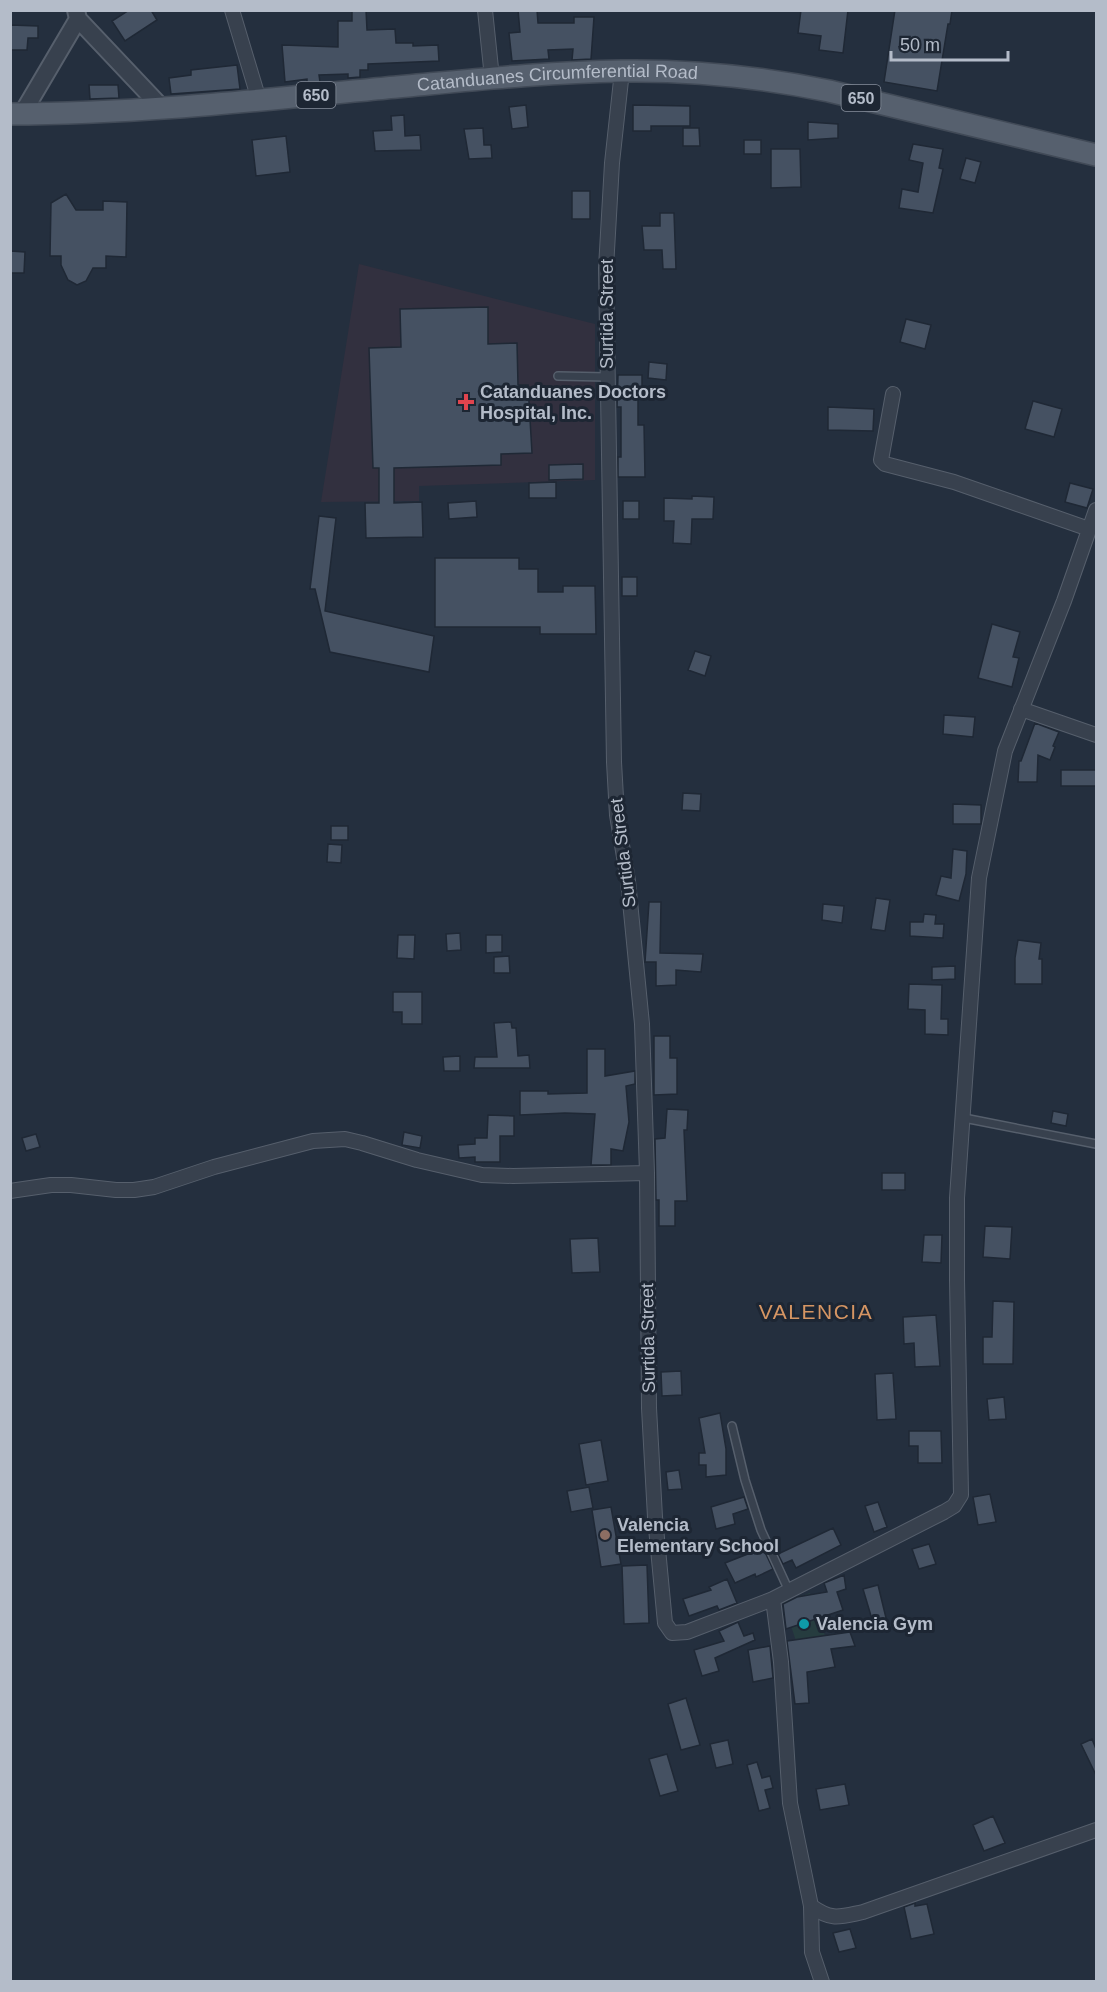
<svg xmlns="http://www.w3.org/2000/svg" width="1107" height="1992" viewBox="0 0 1107 1992" font-family="Helvetica,sans-serif">
<style>
.medical{fill:#32303f}
.green{fill:#263c3f}
.building{fill:#455162;stroke:#1f2835;stroke-width:1.5}
.lines{fill:none;stroke-linecap:round;stroke-linejoin:round}
.service-casing{stroke:#565f6c;stroke-width:10}
.minor-casing{stroke:#565f6c;stroke-width:16}
.tertiary-casing{stroke:#565f6c;stroke-width:20}
.primary-casing{stroke:#414a57;stroke-width:24}
.service{stroke:#38414e;stroke-width:7}
.minor{stroke:#38414e;stroke-width:14}
.tertiary{stroke:#38414e;stroke-width:16}
.primary{stroke:#56606e;stroke-width:21}
.health-dot{fill:#e0444e;stroke:#1d2633;stroke-width:2}
.education-dot{fill:#8d6e63;stroke:#1d2633;stroke-width:2}
.culture-dot{fill:#0f9aa8;stroke:#1d2633;stroke-width:2}
.labels{text-anchor:middle;stroke-width:6;stroke-linejoin:round;paint-order:stroke}
.shield{fill:#1d2633;stroke:#878f9c;stroke-width:1.5}
.shield-label{font-size:16px;font-weight:bold;fill:#b4bcc9}
.street-label{font-size:18px;fill:#b4bcc9;stroke:#1d2633}
.poi-label{font-size:18px;font-weight:bold;fill:#b4bcc9;stroke:#1d2633;text-anchor:start}
.quarter-label{font-size:21px;letter-spacing:1.5px;fill:#d59563;stroke:#1d2633}
</style>
<rect width="100%" height="100%" fill="#242f3e"/>
<!-- medical -->
<path class="medical" d="M359,264L595,324V480L419,486V501L321,502Z"/>
<!-- green -->
<path class="green" d="M810,1593L827,1641L799,1650L783,1602Z"/>
<!-- building -->
<path class="building" d="M129,10H151L157,20L125,41L112,21Z
M352,10H366L367,30L395,29L396,43H413V46L438,45L439,61L368,64V70H360V77L348,78V74L319,75L320,82H307V79L285,82L282,45L338,47V21H352Z
M518,10H537L538,23H574V17H594L591,59L572,60L573,49L548,50L549,59L512,61L509,33L520,32Z
M801,10H848L843,53L819,50L821,36L798,33Z
M895,10H952L950,24H948L937,91L884,82Z
M10,25L38,26V38H28L27,50H10Z
M237,65L240,89L171,94L169,78L191,75V70Z
M89,85H118L119,98L90,99Z
M526,105L528,127L512,129L509,107Z
M633,105L690,106V126H651V131H633Z
M404,115L405,136L420,135L421,150L375,151L373,131L392,130L391,116Z
M808,122L838,124V138L808,140Z
M483,128L484,145H491L492,158L469,159L464,129Z
M683,128H699L700,146H683Z
M286,136L290,172L256,176L252,140Z
M744,140H761V154H744Z
M913,144L943,149L939,168L943,169L933,213L899,208L902,189L918,192L923,163L909,160Z
M771,149H800L801,187L771,188Z
M966,158L981,162L975,183L960,179Z
M572,191H590V219H572Z
M66,194L76,210H103V201L127,202L126,257L106,256V268H93L86,281L77,285L68,280L61,265V256H50L51,203Z
M660,213H674L676,269H663L662,250H644L642,226H660Z
M10,251L25,252L24,273H10Z
M488,307V344L517,343L518,385H528L532,453L501,454V465L394,468V503L422,502L423,537L366,538L365,503H379V468H373L369,348L401,347L400,309Z
M906,319L931,325L925,349L900,342Z
M649,362L667,364L666,380L648,378Z
M618,375H642V392H638V425H644L645,477H618V457H621V407H617Z
M1033,401L1062,409L1054,437L1025,429Z
M828,407L874,409L873,431L828,430Z
M583,464V479L549,480V465Z
M556,482V498H529V483Z
M1070,483L1093,489L1087,508L1065,502Z
M692,496L714,497L713,519H692L691,544L673,543L674,521H664V498L692,499Z
M476,501L477,517L449,519L448,503Z
M623,501H639V519H623Z
M319,516L336,518L325,611L434,636L429,672L330,652L315,589H310Z
M435,558H519V569H538V592H563V586H595L596,634H540V627H435Z
M622,577H637V596H622Z
M992,624L1020,632L1013,657L1019,658L1012,687L978,678Z
M695,651L711,656L705,676L688,670Z
M944,715L975,717L973,737L943,734Z
M1035,723L1059,732L1053,746L1055,747L1050,760L1038,755L1037,782H1018L1019,761H1021Z
M1061,770H1096V786H1061Z
M683,793L701,794L700,811L682,810Z
M953,804L981,805V824H953Z
M331,826H348V840H331Z
M328,844L342,845L341,863L327,862Z
M953,849L967,851L966,874L959,901L936,895L941,876L951,878Z
M876,898L890,900L885,931L871,929Z
M649,902H661L660,953L703,954L701,972L676,970V985L656,986V962H645Z
M823,904L844,906L842,923L822,920Z
M924,914L936,915L935,924H944L943,938L910,936V922H923Z
M460,933L461,950L447,951L446,934Z
M398,935H415L414,959L397,958Z
M486,935H502V952L486,953Z
M1018,940L1041,943L1039,959H1042V984H1015V958Z
M509,956L510,973H494V957Z
M955,966V979L932,980V967Z
M909,984L942,985L941,1019H948V1035L925,1034V1010L908,1009Z
M393,992H422V1024H402V1012H393Z
M511,1022L512,1028H516L518,1056L529,1055L530,1068H474L475,1057H497L494,1023Z
M654,1036H670V1058H677V1094L654,1095Z
M587,1049H605V1076L635,1071V1084L626,1086L629,1122L623,1151L611,1149V1165H591L595,1114L565,1113L520,1115V1091H548V1094L587,1093Z
M460,1056V1071H444L443,1057Z
M667,1109L688,1110L687,1130H684L687,1201H675V1226H659V1200H656L655,1139L665,1138Z
M1053,1111L1068,1114L1066,1126L1051,1123Z
M488,1115L514,1116V1136H500V1162H475V1157L459,1158L458,1145L475,1144V1138H487Z
M404,1132L422,1136L420,1148L402,1145Z
M36,1134L40,1147L26,1151L22,1138Z
M882,1173H905V1190H882Z
M985,1226L1012,1227L1010,1259L983,1257Z
M924,1235H942L941,1263L922,1262Z
M598,1238L600,1272L572,1273L570,1239Z
M993,1301L1014,1302L1013,1364H983V1337H992Z
M936,1315L940,1366L915,1367L914,1343L904,1344L903,1317Z
M681,1371L682,1395L662,1396L661,1372Z
M893,1373L896,1419L877,1420L875,1374Z
M1004,1397L1006,1419L989,1420L987,1399Z
M720,1413L726,1449V1475L706,1477V1465H699V1453H705L699,1418Z
M909,1431H941L942,1463H918V1446H909Z
M601,1440L608,1481L586,1485L579,1444Z
M679,1470L682,1489L668,1490L666,1472Z
M589,1487L593,1508L571,1512L567,1491Z
M990,1494L996,1522L978,1525L973,1497Z
M744,1497L748,1509L733,1514L735,1524L716,1529L711,1507Z
M878,1502L887,1527L874,1532L865,1506Z
M611,1507L621,1564L601,1567L592,1510Z
M833,1528L841,1545L796,1568L792,1560L783,1564L778,1554Z
M929,1544L936,1564L919,1569L912,1549Z
M763,1548L773,1569L756,1577L755,1574L735,1583L725,1563Z
M647,1565L649,1623L624,1624L622,1566Z
M844,1575L846,1589L837,1592L843,1610L786,1629L783,1604L797,1597L827,1592L824,1583Z
M727,1579L737,1603L719,1610L717,1606L689,1616L683,1599L711,1590L709,1587Z
M878,1585L887,1622L874,1626L863,1589Z
M738,1622L744,1636L753,1633L755,1640L715,1658L719,1671L702,1676L694,1650L724,1641L719,1631Z
M850,1632L855,1646L831,1649L835,1667L807,1672L809,1703L795,1704L787,1641Z
M770,1646L773,1678L753,1682L748,1650Z
M686,1698L700,1745L681,1750L668,1704Z
M1092,1739L1096,1749V1775L1081,1744Z
M728,1740L733,1764L716,1768L710,1744Z
M667,1754L678,1791L660,1796L649,1759Z
M757,1762L762,1778L770,1776L773,1788L765,1790L770,1808L759,1811L747,1765Z
M845,1784L849,1805L820,1810L816,1789Z
M993,1816L1005,1843L984,1851L973,1825Z
M915,1903V1906L927,1904L934,1934L911,1939L904,1907Z
M850,1929L856,1948L839,1952L833,1933Z"/>
<g class="lines">
<!-- service casing -->
<g class="service-casing">
<path id="service" d="M558,376L607,377
M964,1118L1096,1144
M732,1426L745,1480L761,1530L789,1591"/>
</g>
<!-- minor casing -->
<g class="minor-casing">
<path id="minor" d="M232,10L259,100
M485,10L492,78
M622,71L612,163L606,268L614,762L617,815L628,881L642,1024L647,1173L649,1408L655,1517L665,1623L672,1633L687,1632L773,1599L944,1512L954,1506L961,1495L957,1280V1198L979,878L1005,751L1064,601L1096,510
M893,394L881,460L885,464L954,482L1089,529
M1021,709L1096,735
M10,1191L51,1185H71L116,1190H134L154,1187L214,1167L313,1141L345,1139L362,1143L417,1160L482,1175L513,1176L647,1173
M773,1599L781,1662L790,1803L811,1906C832,1921 839,1917 863,1912L1096,1830
M811,1906L812,1952L822,1982"/>
</g>
<!-- tertiary casing -->
<g class="tertiary-casing">
<path id="tertiary" d="M76,10L78,19L163,109
M22,114L78,19"/>
</g>
<!-- primary casing -->
<g class="primary-casing">
<g id="primary">
<path id="s1" d="M10,114C136,114 261,100 386,88C464,81 543,72 622,71C691,70 761,77 829,91L1096,155"/>
</g>
</g>
<!-- service -->
<use href="#service" class="service"/>
<!-- minor -->
<use href="#minor" class="minor"/>
<!-- tertiary -->
<use href="#tertiary" class="tertiary"/>
<!-- primary -->
<use href="#primary" class="primary"/>
</g>
<!-- markers -->
<path class="health-dot" d="M463 393h6v6h6v6h-6v6h-6v-6h-6v-6h6z"/>
<circle class="education-dot" cx="605" cy="1535" r="6"/>
<circle class="culture-dot" cx="804" cy="1624" r="6"/>
<g class="labels">
<!-- shield labels -->
<g class="shield">
<rect x="296.5" y="82" width="39" height="26" rx="4.5"/>
<rect x="841.5" y="85" width="39" height="26" rx="4.5"/>
</g>
<g class="shield-label">
<text x="316" y="101">650</text>
<text x="861" y="104">650</text>
</g>
<!-- street labels -->
<g class="street-label">
<text dy="6" stroke="none"><textPath href="#s1" startOffset="549">Catanduanes Circumferential Road</textPath></text>
<text transform="translate(607 314) rotate(-90)" y="6">Surtida Street</text>
<text transform="translate(623 853) rotate(-97)" y="6">Surtida Street</text>
<text transform="translate(648 1338) rotate(-91)" y="6">Surtida Street</text>
</g>
<!-- poi labels -->
<g class="poi-label">
<text x="480" y="398">Catanduanes Doctors<tspan x="480" dy="21">Hospital, Inc.</tspan></text>
<text x="617" y="1531">Valencia<tspan x="617" dy="21">Elementary School</tspan></text>
<text x="816" y="1630">Valencia Gym</text>
</g>
<!-- quarter labels -->
<g class="quarter-label">
<text x="816" y="1319">VALENCIA</text>
</g>
</g>
<!-- border -->
<rect width="1107" height="1992" fill="none" stroke="#b4bcc9" stroke-width="24"/>
<!-- scale -->
<path d="M891 51v9h117v-9" fill="none" stroke="#b4bcc9" stroke-width="3"/>
<text x="900" y="51" font-size="18" fill="#b4bcc9" stroke="#1d2633" stroke-width="4.5" paint-order="stroke">50 m</text>
</svg>
